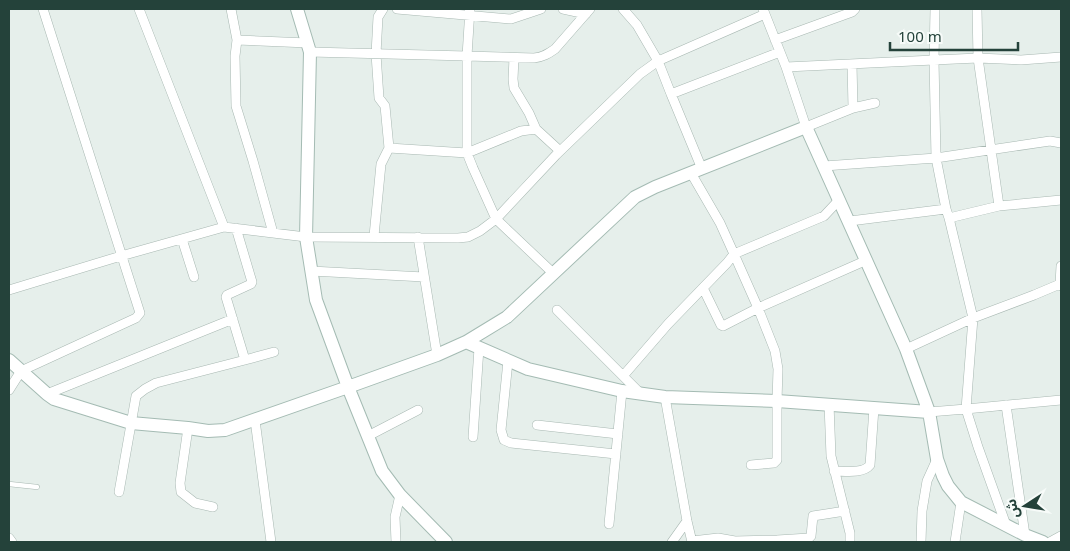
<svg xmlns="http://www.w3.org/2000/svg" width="1070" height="551" viewBox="0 0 1070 551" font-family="'Noto Sans','Noto Sans Arabic',sans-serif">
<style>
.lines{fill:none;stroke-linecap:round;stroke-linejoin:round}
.lane-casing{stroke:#a8b8b2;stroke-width:5.5}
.street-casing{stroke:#a8b8b2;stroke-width:10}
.secondary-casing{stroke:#a4bbb3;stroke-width:14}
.lane{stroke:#fff;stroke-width:4.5}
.street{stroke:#fff;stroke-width:9}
.secondary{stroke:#fff;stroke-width:12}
</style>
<rect width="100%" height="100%" fill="#e6efeb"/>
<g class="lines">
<!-- lane casing -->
<g class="lane-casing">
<path id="lane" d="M9,484L37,487"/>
</g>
<!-- street casing -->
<g class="street-casing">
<path id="street" d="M139,9L224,227L306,237L458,238L468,237L480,231L496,219L556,155L640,74L658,61L765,14
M231,9L237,40L235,56L236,106L253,161L273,233
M397,9L511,19L541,9
M563,9L586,14
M623,9L637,25L658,61L671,94
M763,9L786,67L806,127L853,108L852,64
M977,9L978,58L934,60L936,158L946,209L949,218L973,318L966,409L978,447L1006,525
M237,40L308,43
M775,40L852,12L855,9
M310,52L467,56L470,9
M514,58L513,79L514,88L529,113L536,129
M786,67L934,60L935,9
M853,108L875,103
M389,148L467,153L521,131L536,129L560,151
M824,166L936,158L1050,141L1061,143
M702,169L671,94L780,52
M691,173L720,223L734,254L824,216L839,200
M999,206L1061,200
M949,218L999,206L978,58L1021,60L1061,57
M850,221L946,209
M236,228L252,282L251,284L227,295L226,297L245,360
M374,236L381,164L389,148L385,106L379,98L376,54L378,17L383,9
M418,237L437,355
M182,239L194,277
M1061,266L1060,284L1061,283
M311,271L424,277
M554,274L496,219L473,168L467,153V56L534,58C543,57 548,54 555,49L590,9
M703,288L721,325L723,326L758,308L867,260
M9,290L121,256L224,227
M557,310L641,394
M906,349L973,318L1034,295L1060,284L1061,286
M508,361L501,430L504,440L511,443L616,454
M623,376L668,324L727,263L734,254L758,308L775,351L778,369L777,401V460L774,463L751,465
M9,390L21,371L136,318L140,313L43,9
M47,394L233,319
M665,397L687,521L692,542
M829,404L831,456L850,533V542
M1006,405L1025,535
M929,412L966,409L1061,400
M255,420L271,542
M537,425L618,434
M188,428L180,483L181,492L195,503L213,507
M368,436L418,410
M473,437L479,348
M834,471C845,471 863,474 870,465L874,408
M119,492L136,396L145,389L156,383L245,360L274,352
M609,524L622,391
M9,538L12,542
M692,541L718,538L735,541L777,540L809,538L811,536L813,516L845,511
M396,542L395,517L400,495
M672,542L687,521
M921,542L922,511L927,481L937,459
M955,542L961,502
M1050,542L1061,536"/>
</g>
<!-- secondary casing -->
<g class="secondary-casing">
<path id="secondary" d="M297,9L310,52L306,237L316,300L348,387L437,355L466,342L507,317L635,197L655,187L806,127L906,349L929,412L777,401L665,397L622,391L528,369L466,342
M9,360L47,394L54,399L131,423L188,428L208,431L225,430L348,387L382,471L400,495L446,542
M929,412L937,459L943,476L948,486L961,502L1025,535L1043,542"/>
</g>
<!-- lane -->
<use href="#lane" class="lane"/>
<!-- street -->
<use href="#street" class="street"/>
<!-- secondary -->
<use href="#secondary" class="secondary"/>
</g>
<!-- border -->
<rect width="1070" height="551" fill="none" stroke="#24423a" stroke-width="20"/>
<!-- north arrow -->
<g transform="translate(1025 506) rotate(258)" stroke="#f7fbf9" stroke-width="4" paint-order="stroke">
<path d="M0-4L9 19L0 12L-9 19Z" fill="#24423a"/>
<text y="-8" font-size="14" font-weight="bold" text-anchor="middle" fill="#24423a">ش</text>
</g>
<!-- scale -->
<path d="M890 42v8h128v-8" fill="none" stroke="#24423a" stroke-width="2.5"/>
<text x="898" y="42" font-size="15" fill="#24423a" stroke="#f7fbf9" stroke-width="4" paint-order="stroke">100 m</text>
</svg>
